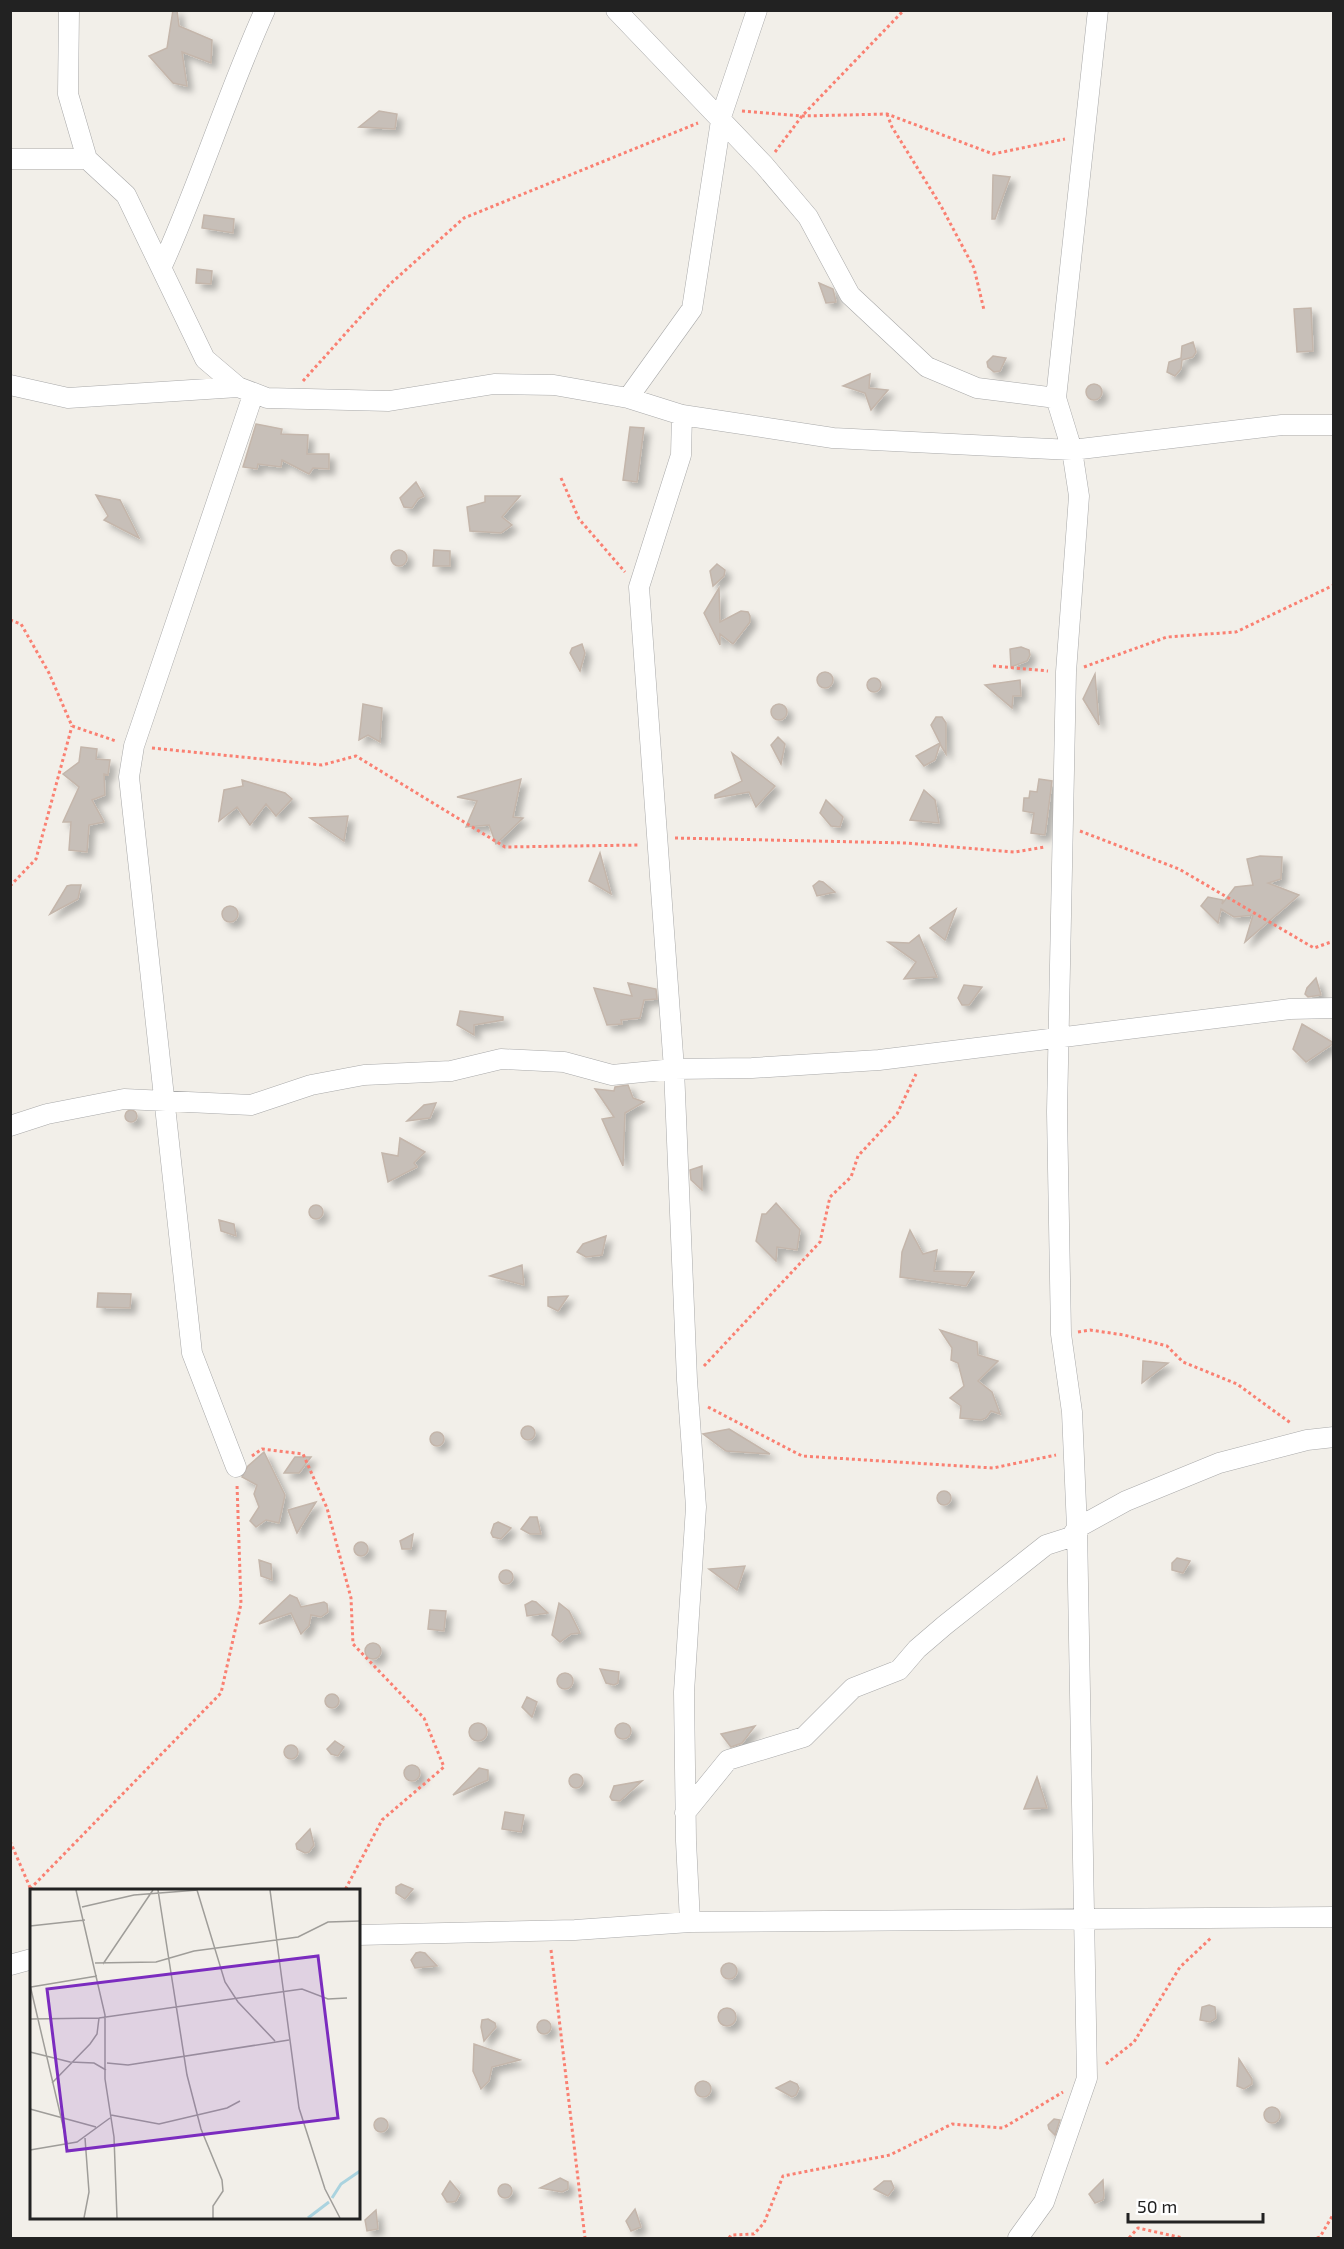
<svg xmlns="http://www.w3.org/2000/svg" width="1344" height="2249" viewBox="0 0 1344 2249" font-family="'Exo 2',sans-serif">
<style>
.building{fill:#c7bfb8;stroke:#c4b6ab;stroke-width:1.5;filter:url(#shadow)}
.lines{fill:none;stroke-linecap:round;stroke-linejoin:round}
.street-casing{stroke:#a9a9a9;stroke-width:21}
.path{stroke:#fa8072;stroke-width:3;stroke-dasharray:3 3;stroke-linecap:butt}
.street{stroke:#fff;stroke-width:20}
.inset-river{fill:none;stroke:#aad3df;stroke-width:3}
.inset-road{fill:none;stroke:#9f9d99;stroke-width:1.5}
.view{fill:#7b2cbf;fill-opacity:0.15;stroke:#7b2cbf;stroke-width:3}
.inset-edge{fill:none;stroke:#222;stroke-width:3}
</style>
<defs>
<filter id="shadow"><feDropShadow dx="5.5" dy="5.5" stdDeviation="3" flood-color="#0004"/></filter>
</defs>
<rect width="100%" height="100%" fill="#f2efe9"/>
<!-- building -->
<path class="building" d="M173,10H177L179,26L212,40L211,63L182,52L187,86L173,83L149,56L167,48Z
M379,111L397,114L395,129L359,127Z
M993,175L1010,177L995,219H992Z
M204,215L234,219L233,233L202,228Z
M197,269L212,271L211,284L196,283Z
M819,283L833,289L836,302L826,303Z
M1311,308L1313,351L1297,352L1294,309Z
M1193,342L1196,352L1193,357L1182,360L1181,369L1175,376L1167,372L1169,362L1181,358L1182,346Z
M993,356L1006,358L1000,371L994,372L988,367L987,362Z
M870,374L869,388L888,390L871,410L865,393L843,386Z
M1086 392a8 8 0 1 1 16 0a8 8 0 1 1-16 0Z
M256,424L282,429L281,434L308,435L307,454H329V469L313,468L309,474L282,460L281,467L258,464L257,469L243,467Z
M630,427L644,428L637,482L623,480Z
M416,482L424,496L418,499L412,508L404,507L400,498Z
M96,495L120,500L139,538L104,520L108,516Z
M485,496H520L502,517L512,525L501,533L470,531L467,507L485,502Z
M434,550L450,551V566H433Z
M391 558a8 8 0 1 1 16 0a8 8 0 1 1-16 0Z
M717,564L725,570L724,576L713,586L710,571Z
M719,588L720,622L741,611L748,612L750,616V622L733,644L720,634V645L704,613Z
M582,644L585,653L580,671L570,653L572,648Z
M1021,647L1029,650L1030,655L1027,661L1011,667L1010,649Z
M817 680a8 8 0 1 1 16 0a8 8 0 1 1-16 0Z
M1095,674L1099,725L1083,699Z
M867 685a7 7 0 1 1 14 0a7 7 0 1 1-14 0Z
M1020,680L1021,696H1013L1012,708L985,685Z
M363,704L382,708L380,742L368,735L359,740Z
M771 712a8 8 0 1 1 16 0a8 8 0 1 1-16 0Z
M936,717H942L946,723V754L940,744L935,760L924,766L916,756L940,743L931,725Z
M778,737L785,744L781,764L771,745Z
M81,747L97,749L96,759L110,760L108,775L104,774L105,795L92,800L104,822L89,825L87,852L69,850L71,822H63L79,787L63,774L79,762Z
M732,753L775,786L756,807L749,792L715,798V795L742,781Z
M521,779L513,817L523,818L496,844L489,825L466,827L477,801L457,797Z
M1039,779L1052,781L1045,835L1031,833L1034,813L1023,811L1024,798H1029L1030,791L1037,792Z
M242,780L285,793L292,799L276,816L266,804L250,825L237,807L219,821L224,790L243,786Z
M924,790L935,800L939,823L910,820Z
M826,800L843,817L840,827L831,826L820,813Z
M348,816L344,841L310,818Z
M600,853L611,894L589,881Z
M1260,856L1282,857L1281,879L1268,883L1299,895L1245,942L1253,915L1234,917L1221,909L1218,923L1201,906L1208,897L1223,900L1222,904L1235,887L1253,885L1247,859Z
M819,881L823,882L835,892L817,896L813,886Z
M71,885H81L78,899L50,914L67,886Z
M222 914a8 8 0 1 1 16 0a8 8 0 1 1-16 0Z
M956,909L945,940L930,928Z
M919,935L937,977L904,979L916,962L888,942L909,943Z
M1316,978L1321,995L1308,997L1305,994L1307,988Z
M628,983L656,989L657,999L644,1000L640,1018L621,1020L622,1024L607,1025L594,988L632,996Z
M964,985L982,987L969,1005H962L958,998Z
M460,1011L503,1017V1020L474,1025V1035L457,1025Z
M1302,1024L1334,1043L1306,1062L1293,1049Z
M628,1085L633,1098L644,1102L625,1113L623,1166L602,1119L614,1117L595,1089L614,1091L615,1087Z
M436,1103L430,1118L407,1121L424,1105Z
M125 1116a6 6 0 1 1 12 0a6 6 0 1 1-12 0Z
M400,1138L425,1152L414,1163L417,1167L388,1182L382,1153L398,1156Z
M702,1166V1190L691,1180L690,1170Z
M776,1203L800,1230L797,1250L777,1247L776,1261L756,1241L762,1214H766Z
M309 1212a7 7 0 1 1 14 0a7 7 0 1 1-14 0Z
M219,1220L234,1224L236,1236L221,1231Z
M910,1230L923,1254L937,1250L934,1271L974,1272L966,1286L900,1277L902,1252Z
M606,1236L602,1255L586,1257L577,1252L583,1244Z
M522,1265L524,1285L490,1276Z
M98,1293L131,1294L130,1308L97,1307Z
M568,1296L558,1311L548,1306V1297Z
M940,1330L977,1342L978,1355L998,1361L978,1381L992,1392L1000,1414L991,1411L986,1418L981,1420L960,1418L961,1406L950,1398L964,1386L958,1363L951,1360L952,1348Z
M1143,1361L1168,1363L1142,1383Z
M521 1433a7 7 0 1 1 14 0a7 7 0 1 1-14 0Z
M729,1429L770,1454L726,1451L703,1434Z
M430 1439a7 7 0 1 1 14 0a7 7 0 1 1-14 0Z
M264,1452L285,1495L279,1523L266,1520L256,1527L250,1521L259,1507L254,1494L257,1485L242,1477L248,1466Z
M295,1457H311L299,1473H284Z
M937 1498a7 7 0 1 1 14 0a7 7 0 1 1-14 0Z
M316,1502L297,1533L288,1510Z
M530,1517H537L541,1534H530L521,1529Z
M498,1522L511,1528L501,1539L493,1537L491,1533L494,1524Z
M413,1534L411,1549H402L400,1541Z
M354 1549a7 7 0 1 1 14 0a7 7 0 1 1-14 0Z
M1177,1558L1190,1561L1183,1573L1172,1570V1563Z
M259,1560L271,1564L272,1580L261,1576Z
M745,1566L737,1590L709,1569Z
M499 1577a7 7 0 1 1 14 0a7 7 0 1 1-14 0Z
M290,1595L297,1598L301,1607L324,1602L327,1604L328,1612L321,1617L311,1615L309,1626L301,1634L291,1613L259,1624Z
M532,1601L536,1602L548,1613L527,1616L525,1605Z
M559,1603L569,1611L580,1633L571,1634L560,1642L552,1635Z
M430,1610L446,1611L444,1631L428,1629Z
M365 1651a8 8 0 1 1 16 0a8 8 0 1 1-16 0Z
M600,1669L619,1672L618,1683L614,1685L606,1683Z
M557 1681a8 8 0 1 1 16 0a8 8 0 1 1-16 0Z
M325 1701a7 7 0 1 1 14 0a7 7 0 1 1-14 0Z
M527,1697L537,1702L532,1717L522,1707Z
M469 1732a9 9 0 1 1 18 0a9 9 0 1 1-18 0Z
M615 1731a8 8 0 1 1 16 0a8 8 0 1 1-16 0Z
M755,1726L742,1743L731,1747L721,1734Z
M335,1741L344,1747L338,1756L331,1754L327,1749Z
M284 1752a7 7 0 1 1 14 0a7 7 0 1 1-14 0Z
M404 1773a8 8 0 1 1 16 0a8 8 0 1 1-16 0Z
M479,1768L488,1770V1780L453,1795Z
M569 1781a7 7 0 1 1 14 0a7 7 0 1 1-14 0Z
M1037,1777L1047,1808L1024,1809Z
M642,1781L620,1801L612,1800L610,1797L614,1786Z
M505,1812L524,1815L521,1832L502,1829Z
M310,1829L314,1845L309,1852L305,1853L297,1849L296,1844Z
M401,1884L413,1889L405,1899L396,1893V1887Z
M420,1952L425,1953L437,1966L415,1968L411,1960L416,1953Z
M721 1971a8 8 0 1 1 16 0a8 8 0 1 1-16 0Z
M1209,2005L1215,2007L1216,2018L1210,2022L1200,2020L1202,2007Z
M718 2017a9 9 0 1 1 18 0a9 9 0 1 1-18 0Z
M488,2019L495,2023L496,2027L484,2041L481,2027L482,2020Z
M537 2027a7 7 0 1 1 14 0a7 7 0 1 1-14 0Z
M474,2044L520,2060L492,2067L489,2081L481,2089L473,2071Z
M1239,2059L1252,2079V2084L1244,2089L1237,2086Z
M695 2089a8 8 0 1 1 16 0a8 8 0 1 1-16 0Z
M790,2081L797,2084L799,2088L796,2095L792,2097L776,2088Z
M1264 2115a8 8 0 1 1 16 0a8 8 0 1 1-16 0Z
M374 2125a7 7 0 1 1 14 0a7 7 0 1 1-14 0Z
M1054,2119L1060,2120L1055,2135L1049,2129L1048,2125Z
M560,2178L568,2182V2189L562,2192L540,2188Z
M1103,2180L1104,2196L1103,2200L1095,2203L1089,2194Z
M450,2181L460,2193L456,2201L452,2202H447L442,2194Z
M884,2181H891L894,2188L888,2196L874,2189Z
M498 2191a7 7 0 1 1 14 0a7 7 0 1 1-14 0Z
M635,2209L641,2227L631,2231L626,2221Z
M376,2210L378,2229L367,2231L365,2220Z"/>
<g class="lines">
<!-- street casing -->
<g class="street-casing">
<path id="street" d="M69,10L68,94L87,159L126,195L205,359L238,387
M616,10L764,165L808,217L850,295L927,367L977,388L1056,398
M10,159H87
M162,266C200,182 227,94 265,10
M10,385L68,398L238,387L267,398L389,401L494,384L554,385L628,398L682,415L833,438L1072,450L1282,425H1334
M628,398L692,309L722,114L757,10
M682,415L681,455L639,587L674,1069L687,1380L696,1507L684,1692L686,1841L690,1922
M10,1126L47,1114L124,1099L251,1105L311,1085L364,1075L451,1071L501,1059L564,1062L612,1075L674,1069L752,1068L879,1060L1290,1009L1334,1008
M236,1467L192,1353L129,777L134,746L253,395
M685,1813L728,1760L804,1737L853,1688L899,1670L917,1649L945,1625L1046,1545L1071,1537L1077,1528L1126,1501L1219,1463L1307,1440L1334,1437
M358,1935L575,1930L690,1922L1334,1917
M10,1965L32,1959
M1018,2238L1044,2202L1087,2078L1077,1528L1072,1412L1061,1334L1057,1112L1066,672L1079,496L1072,450L1056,398L1098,10"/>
</g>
<!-- path -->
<path class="path" d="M742,111L802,116L887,114L993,154L1065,139
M887,114L892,127L941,206L974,268L984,310
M775,152L802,116L904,10
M303,381L389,285L464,218L698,123
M561,478L579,519L625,572
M10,620L21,624L49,673L72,726L116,741
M993,666L1048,671
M1084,667L1167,637L1236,632L1334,585
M152,748L322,765L356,756L505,847L640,845
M1080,831L1179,869L1314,948L1334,941
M675,838L907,843L1015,852L1045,847
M10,886L36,859L72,726
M1078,1332L1090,1330L1124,1335L1167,1346L1183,1362L1237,1384L1292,1424
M704,1366L820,1242L830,1197L851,1177L858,1156L897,1114L916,1074
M708,1407L802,1456L993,1468L1056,1455
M252,1456L262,1449L303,1454L327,1508L351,1598L353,1644L424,1718L444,1767L382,1820L345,1890
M10,1841L32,1892
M30,1889L221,1693L241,1604L237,1484
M551,1950L585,2238
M1106,2064L1134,2042L1180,1967L1212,1937
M729,2238L731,2235L754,2234L764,2223L783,2176L890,2155L952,2124L1003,2128L1063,2092
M1129,2238L1138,2228L1183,2238
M1317,2238L1320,2237L1334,2213"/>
<!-- street -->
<use href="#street" class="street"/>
</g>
<!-- overview -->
<g transform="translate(30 1889)">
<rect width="330" height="330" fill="#f2efe9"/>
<path class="inset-river" d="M302,309L311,295L330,282M278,329L299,313"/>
<path class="inset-road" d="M46,1L75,126V190L84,248L87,329M128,1L157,186L171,240L192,291L193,302L183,317V329M167,1L195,93L208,113L245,152M240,1L269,219L295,300L310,329M52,18L104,6L168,1M0,37L55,31M65,74L126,73L164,62L268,48L298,33L330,32M73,75L123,1M0,96L37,254M1,98L67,87M0,130L69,129L272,100L298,110L317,109M0,163L40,173L64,174L76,181M77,174L98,176L259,151M22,194L60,155L67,145L69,129M0,220L66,238M81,226L129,235L197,219L210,212M0,261L47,253L80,229M54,329L59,303L55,249"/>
<path class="view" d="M288,67L308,229L37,262L17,100Z"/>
<rect width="330" height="330" class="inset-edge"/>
</g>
<!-- border -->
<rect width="1344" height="2249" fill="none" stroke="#222222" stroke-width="24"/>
<!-- scale -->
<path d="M1128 2213v9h135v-9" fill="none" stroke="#222222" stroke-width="3"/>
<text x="1137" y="2213" font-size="18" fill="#222222" stroke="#ffffff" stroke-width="4.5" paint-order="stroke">50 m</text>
</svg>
